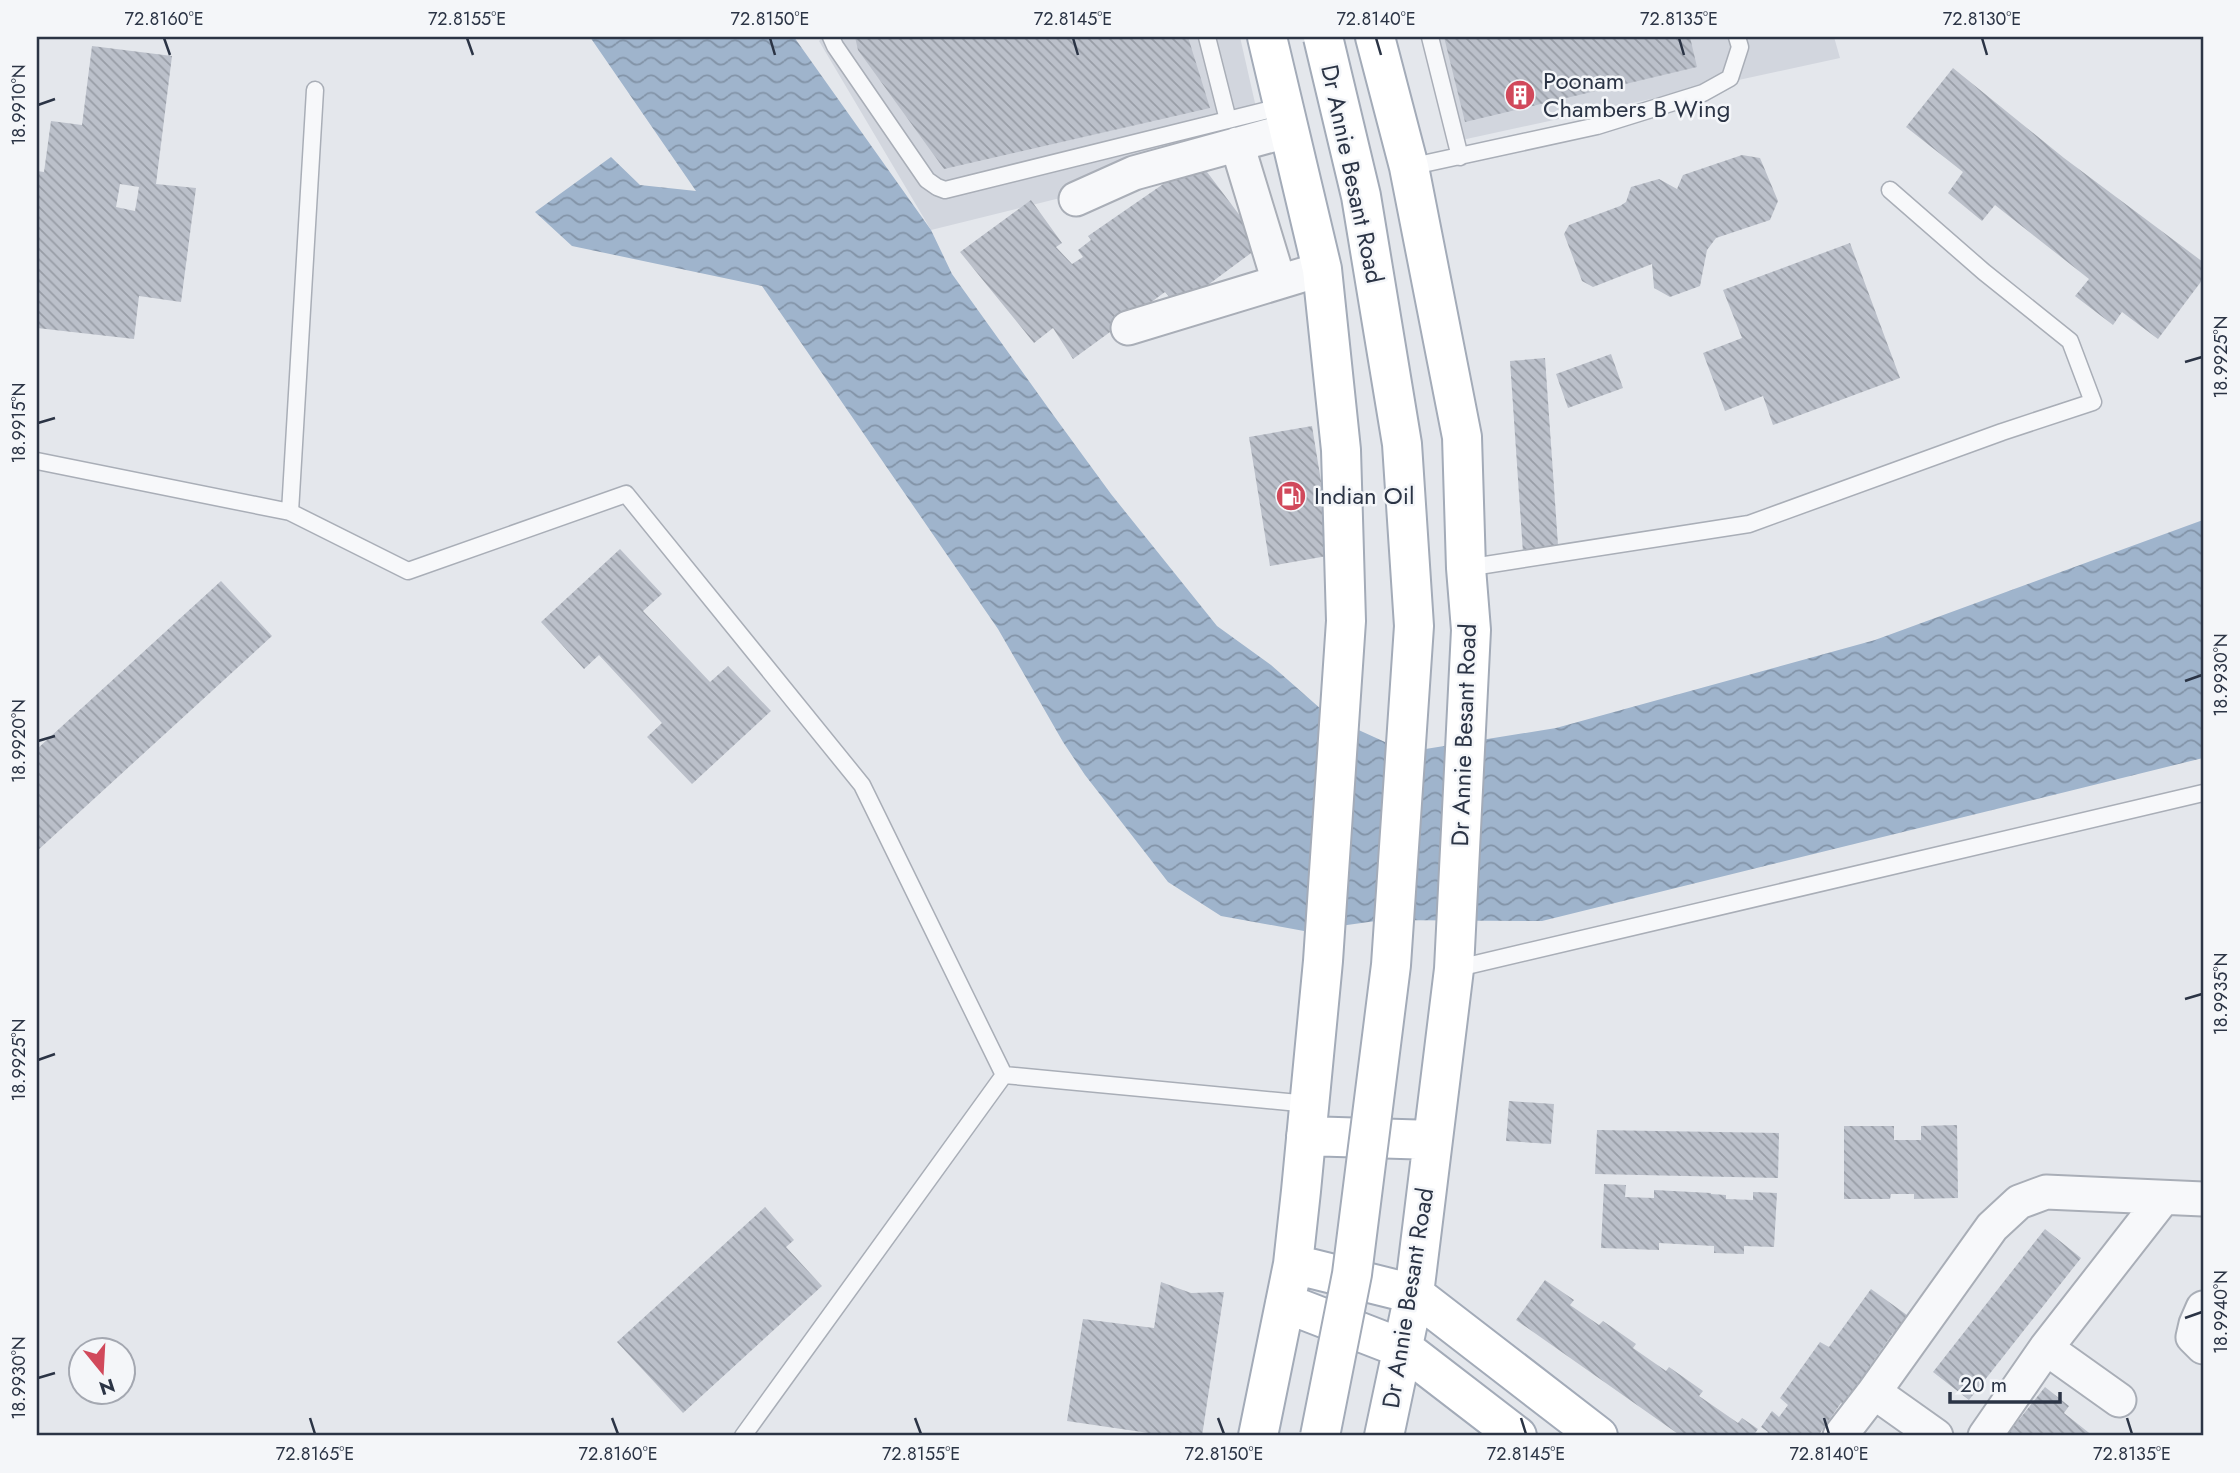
<svg xmlns="http://www.w3.org/2000/svg" width="2240" height="1473" viewBox="0 0 2240 1473" font-family="Jost,sans-serif">
<style>
.built{fill:#d2d6de}
.water{fill:url(#water-waves)}
.building{fill:url(#building-back-hatch);fill-rule:evenodd}
.lines{fill:none;stroke-linecap:round;stroke-linejoin:round}
.service-casing{stroke:#a9aeb7;stroke-width:19}
.minor-casing{stroke:#a9aeb7;stroke-width:37}
.primary-casing{stroke:#a3abb8;stroke-width:42}
.service{stroke:#f7f8fa;stroke-width:16}
.minor{stroke:#f7f8fa;stroke-width:33}
.primary{stroke:#fff;stroke-width:38}
.primary-bridge-casing{stroke:#a3abb8;stroke-width:42;stroke-linecap:butt}
.primary-bridge{stroke:#fff;stroke-width:38}
.ticks{fill:none;stroke:#2b3445;stroke-width:2.5}
.labels{text-anchor:middle;stroke-width:5;stroke-linejoin:round;paint-order:stroke}
.poi-label{font-size:24px;fill:#2b3445;stroke:#f4f6f9;text-anchor:start}
.street-label{font-size:24px;fill:#2b3445;stroke:#f4f6f9}
.neatline{fill:none;stroke:#2b3445;stroke-width:2.5}
.ticks-label{font-size:18px;text-anchor:middle;fill:#2b3445}
</style>
<defs>
<pattern id="water-waves" width="16" height="10" patternUnits="userSpaceOnUse" patternTransform="scale(1.75)"><rect width="16" height="10" fill="#9fb4cc"/><path d="M0 5q4-4 8 0t8 0" fill="none" stroke="#8293a7"/></pattern>
<pattern id="building-back-hatch" width="6" height="6" patternUnits="userSpaceOnUse" patternTransform="scale(1.75)"><rect width="6" height="6" fill="#bbc0ca"/><path d="M-1 5l2 2M0 0l6 6M5-1l2 2" fill="none" stroke="#989da6"/></pattern>
</defs>
<rect width="100%" height="100%" fill="#e4e7ec"/>
<!-- built -->
<path class="built" d="M823,37H1240L1265,147L931,230L819,41Z
M1423,37H1834L1840,58L1448,143Z"/>
<!-- water -->
<path class="water" d="M590,37H794L931,230L952,274L1054,416L1111,494L1217,626L1271,665L1330,717L1407,752L1556,728L1875,640L2203,520V758L1542,921L1383,920L1304,931L1221,916L1168,882L1085,775L1063,742L998,629L762,286L572,246L535,212L611,157L640,185L696,191Z"/>
<!-- building -->
<path class="building" d="M855,37H1188L1210,108L944,169L858,50Z
M1444,37H1690L1697,67L1465,122Z
M92,46L172,56L156,184L196,188L181,302L139,296L134,339L37,328V171L44,172L51,121L82,125ZM120,184L139,187L135,211L116,207Z
M1953,68L2064,158L2203,262V279L2158,339L2122,312L2113,325L2075,296L2089,279L1995,205L1982,221L1948,193L1963,172L1906,127Z
M1742,155L1760,158L1778,201L1770,220L1716,238L1707,250L1700,286L1670,297L1654,288L1652,264L1593,287L1582,281L1564,234L1569,225L1620,206L1626,202L1631,187L1659,179L1677,189L1683,175Z
M1198,160L1262,245L1178,307L1165,292L1073,359L1053,328L1034,343L960,252L1031,200L1062,243L1056,247L1072,264L1083,257L1078,250L1091,240L1088,236Z
M1850,243L1900,378L1773,425L1763,396L1725,411L1703,353L1742,338L1723,290Z
M1611,354L1623,388L1568,408L1556,374Z
M1545,358L1558,545L1523,553L1510,361Z
M1312,426L1333,555L1270,566L1249,437Z
M620,549L662,594L643,611L710,682L728,666L771,711L692,784L647,737L662,723L599,655L584,669L541,622Z
M221,581L272,636L37,851V749Z
M1509,1101L1554,1104L1551,1144L1506,1141Z
M1957,1125L1958,1198L1914,1199V1194H1891L1890,1199H1844V1126H1894V1140H1921V1126Z
M1597,1130L1779,1133L1778,1178L1595,1174Z
M1604,1184L1626,1185L1625,1197L1654,1198V1190L1711,1193V1194L1726,1195V1199L1753,1200V1192L1777,1193L1774,1247L1744,1246V1254L1714,1253V1246L1659,1243V1250L1601,1248Z
M765,1207L794,1240L786,1247L822,1286L683,1413L617,1342Z
M2045,1229L2081,1258L1969,1400L1933,1372Z
M1545,1280L1574,1300L1570,1305L1599,1325L1603,1321L1636,1344L1633,1348L1666,1371L1669,1367L1703,1391L1699,1396L1738,1423L1742,1418L1758,1429L1753,1436H1681L1516,1320Z
M1161,1282L1191,1293L1224,1292L1202,1436H1169L1067,1421L1083,1319L1154,1328Z
M1871,1289L1911,1318L1898,1337L1893,1333L1870,1366L1873,1368L1846,1406L1841,1403L1818,1436H1765L1768,1432L1761,1427L1772,1411L1779,1417L1788,1405L1780,1398L1820,1342L1829,1347Z
M2045,1387L2069,1406L2064,1413L2093,1436H2006Z"/>
<g class="lines">
<!-- service casing -->
<g class="service-casing">
<path id="service" d="M831,37L835,46L927,180L937,187L945,190L1284,106
M1207,37L1228,120
M1430,37L1460,157
M315,90L290,512L408,571L626,494L862,785L1004,1075L1309,1104
M1409,167L1597,126L1703,93L1730,78L1740,47L1737,37
M37,461L290,512
M1466,568L1749,524L2002,432L2093,402L2070,341L1984,272L1890,190
M1454,969L2203,793
M743,1436L1004,1075"/>
</g>
<!-- minor casing -->
<g class="minor-casing">
<path id="minor" d="M1237,144L1279,282
M1076,199L1134,173L1290,130
M1128,328L1322,269
M2203,1308L2196,1324L2193,1337L2203,1347
M2046,1348L2119,1400
M1874,1392L1992,1227L2019,1202L2046,1192L2203,1199
M1840,1436L1874,1392L1936,1436
M1985,1436L2046,1348L2163,1198"/>
</g>
<!-- primary casing -->
<g class="primary-casing">
<path id="primary" d="M1375,37L1409,167L1462,437L1466,568L1471,630L1454,969L1414,1294L1384,1436
M1306,1136L1433,1140
M1293,1264L1414,1294L1598,1436
M1285,1303L1404,1349L1517,1436
M1258,1436L1293,1264L1301,1191L1323,961L1346,621L1341,450L1322,269L1267,37"/>
</g>
<!-- service -->
<use href="#service" class="service"/>
<!-- minor -->
<use href="#minor" class="minor"/>
<!-- primary -->
<use href="#primary" class="primary"/>
<!-- primary-bridge casing -->
<g class="primary-bridge-casing">
<path id="primary-bridge" d="M1320,1436L1352,1274L1391,965L1414,626L1402,444L1361,196L1323,37"/>
</g>
<!-- primary-bridge -->
<use href="#primary-bridge" class="primary-bridge"/>
</g>
<!-- ticks -->
<path class="ticks" d="M164,38L170,55M467,38L473,55M770,38L775,55M1073,38L1078,55M1376,38L1381,55M1679,38L1684,55M1982,38L1987,55M38,105L55,99M2185,362L2202,357M38,423L55,418M2185,681L2202,675M38,741L55,736M2185,999L2202,994M38,1060L55,1054M2185,1318L2202,1312M38,1378L55,1373M310,1418L315,1434M612,1418L618,1434M915,1418L921,1434M1218,1418L1224,1434M1521,1418L1526,1434M1824,1418L1829,1434M2127,1418L2132,1434"/>
<!-- icons -->
<defs>
<g id="building-disc" transform="scale(1.575)"><circle r="9.5" fill="#d1495b" stroke="#f4f6f9"/><path d="M-4-6H4V6H1V3H-1V6H-4ZM-2.5-4.3h1.7v1.8h-1.7ZM.8-4.3h1.7v1.8H.8ZM-2.5-1h1.7V.8h-1.7ZM.8-1h1.7V.8H.8Z" fill="#fff"/></g>
<g id="fuel-disc" transform="scale(1.575)"><circle r="9.5" fill="#d1495b" stroke="#f4f6f9"/><path d="M-5.5-6h7V0h2V4h1.3V-2.5L3-4.5l.8-.8L6-3V5H2.5V1h-1V6h-7ZM-4.2-4.7v3.2H.2V-4.7Z" fill="#fff"/></g>
</defs>
<g fill-rule="evenodd">
<use href="#building-disc" x="1520" y="95"/>
<use href="#fuel-disc" x="1291" y="496"/>
</g>
<g class="labels">
<!-- poi labels -->
<g class="poi-label">
<text x="1543" y="89">Poonam<tspan x="1543" dy="28">Chambers B Wing</tspan></text>
<text x="1314" y="504">Indian Oil</text>
</g>
<!-- street labels -->
<g class="street-label">
<text transform="translate(1352 174) rotate(78)" y="8">Dr Annie Besant Road</text>
<text transform="translate(1464 735) rotate(-88)" y="8">Dr Annie Besant Road</text>
<text transform="translate(1408 1298) rotate(-81)" y="8">Dr Annie Besant Road</text>
</g>
</g>
<!-- border -->
<rect width="2240" height="1473" fill="none" stroke="#f4f6f9" stroke-width="77"/>
<!-- north arrow -->
<g transform="translate(102 1371) rotate(162)"><circle r="33" fill="#f4f6f9" stroke="#a4a8b1" stroke-width="2"/>
<path d="M0-5L12 26L0 18L-12 26Z" fill="#d1495b"/>
<text y="-10" font-size="19" font-weight="bold" text-anchor="middle" fill="#2b3445">N</text>
</g>
<!-- scale -->
<path d="M1950 1392v10h110v-10" fill="none" stroke="#2b3445" stroke-width="3.5"/>
<text x="1960" y="1392" font-size="21" fill="#2b3445" stroke="#f4f6f9" stroke-width="5" paint-order="stroke">20 m</text>
<rect x="38" y="38" width="2164" height="1396" class="neatline"/>
<g class="ticks-label">
<text x="164" y="25">72.8160°E</text>
<text x="467" y="25">72.8155°E</text>
<text x="770" y="25">72.8150°E</text>
<text x="1073" y="25">72.8145°E</text>
<text x="1376" y="25">72.8140°E</text>
<text x="1679" y="25">72.8135°E</text>
<text x="1982" y="25">72.8130°E</text>
<text transform="translate(19 105) rotate(-90)" y="6">18.9910°N</text>
<text transform="translate(2221 357) rotate(-90)" y="6">18.9925°N</text>
<text transform="translate(19 423) rotate(-90)" y="6">18.9915°N</text>
<text transform="translate(2221 675) rotate(-90)" y="6">18.9930°N</text>
<text transform="translate(19 741) rotate(-90)" y="6">18.9920°N</text>
<text transform="translate(2221 994) rotate(-90)" y="6">18.9935°N</text>
<text transform="translate(19 1060) rotate(-90)" y="6">18.9925°N</text>
<text transform="translate(2221 1312) rotate(-90)" y="6">18.9940°N</text>
<text transform="translate(19 1378) rotate(-90)" y="6">18.9930°N</text>
<text x="315" y="1460">72.8165°E</text>
<text x="618" y="1460">72.8160°E</text>
<text x="921" y="1460">72.8155°E</text>
<text x="1224" y="1460">72.8150°E</text>
<text x="1526" y="1460">72.8145°E</text>
<text x="1829" y="1460">72.8140°E</text>
<text x="2132" y="1460">72.8135°E</text>
</g>
</svg>
